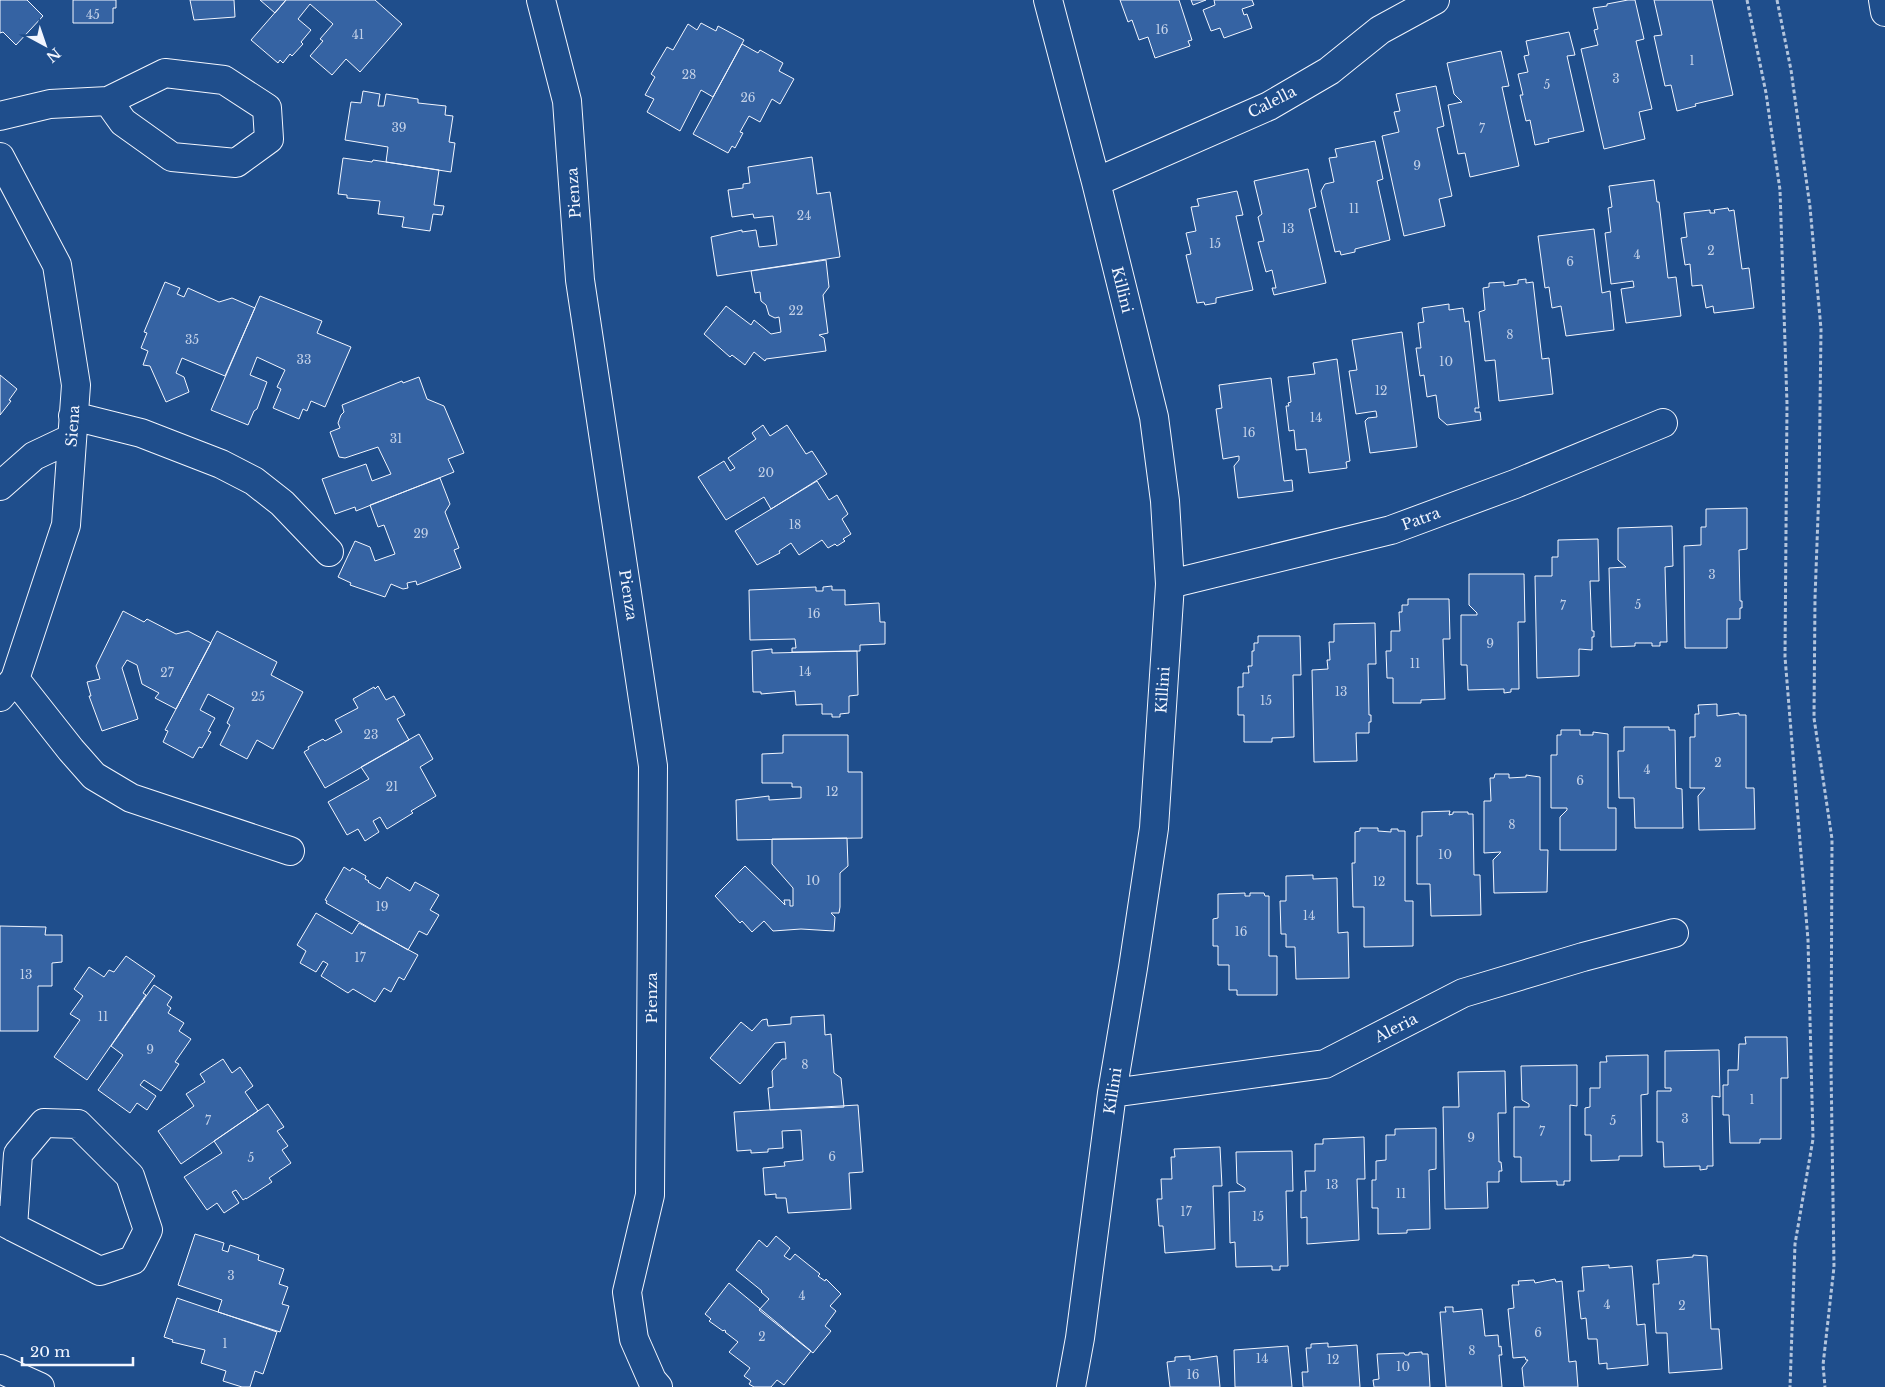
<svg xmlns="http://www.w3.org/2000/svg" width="1885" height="1387" viewBox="0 0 1885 1387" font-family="'Libre Baskerville',serif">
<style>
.building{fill:#3563a3;stroke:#f2f6ff}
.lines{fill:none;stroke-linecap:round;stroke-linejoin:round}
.minor-casing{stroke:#f2f6ff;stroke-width:30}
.major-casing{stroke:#f2f6ff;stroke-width:30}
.path{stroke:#b3c4dc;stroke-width:3;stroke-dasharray:4 2.5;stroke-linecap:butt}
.minor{stroke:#1f4e8c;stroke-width:28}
.major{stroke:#1f4e8c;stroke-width:28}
.labels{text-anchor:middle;stroke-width:4;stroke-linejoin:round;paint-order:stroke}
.number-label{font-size:12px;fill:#c3d1e8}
.street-label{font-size:15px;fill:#f2f6ff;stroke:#1f4e8c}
</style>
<rect width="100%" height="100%" fill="#1f4e8c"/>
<!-- building -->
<path class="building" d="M0,0H27L43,16L16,45L3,32L0,33Z
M73,0H116V8H113V23H73Z
M190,0H234L235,17L194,20Z
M260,0H286L275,13Z
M286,0H375L402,24L360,72L346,59L332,75L310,56L323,41L320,39L333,24L310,4L298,19L311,30L301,42L303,44L292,56L290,54L283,63L280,60L278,63L251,40Z
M1120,0H1179L1192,40L1188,41L1190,46L1155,58L1148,37L1139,40L1132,20L1128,22Z
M1191,0H1206L1193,5Z
M1214,0H1252L1254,5L1242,9L1244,15L1247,14L1252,28L1224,38L1220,28L1211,31L1203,10L1215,5Z
M1628,0H1635L1644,39L1636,41L1652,109L1639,112L1645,139L1604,149L1581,49L1598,45L1594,30L1598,29L1593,8L1607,6V4Z
M1654,0H1712L1733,95L1695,104L1696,106L1677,111L1671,85L1665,86L1654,36L1662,35Z
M701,23L716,31L718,26L744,40L713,97L701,90L680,131L647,112L654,99L645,95L655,77L651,74L667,47L673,50L688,24L697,30Z
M1569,32L1575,55L1567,56L1584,131L1548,139L1549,142L1535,145L1530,120L1526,121L1520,95H1523L1518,74L1528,72L1524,56L1529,55L1526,41Z
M742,44L758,53L760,50L783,63L779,71L794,79L780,104L772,99L760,122L749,116L740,132L743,133L735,148L732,146L728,153L693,134Z
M1501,51L1509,86L1502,87L1519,166L1470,177L1465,153L1458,154L1448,105L1462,102L1454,94L1447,63Z
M1436,86L1444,126L1437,128L1452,196L1439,199L1445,226L1404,236L1382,136L1399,132L1394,112L1400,111L1396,94Z
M363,91L380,94L378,106H384L386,94L418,99V103L446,106L445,115L453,116L449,142L455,143L451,172L386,162L388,147L345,140L351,102L361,103Z
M1375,141L1383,179L1377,181L1390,240L1355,249V252L1341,255L1340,251L1335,252L1321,191L1325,184L1334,182L1329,158L1337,157L1335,149Z
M812,157L817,194L830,192L840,257L717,276L711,237L742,230V232L756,230L759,247L777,245L773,216L754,218L753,214L732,217L728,190L743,188V184L750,183L748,167Z
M343,158L372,162L373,160L439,170L434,205L444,206L442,215L433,214L430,231L402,227L404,217L378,214L380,201L347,198V195L338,194Z
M1308,169L1316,207L1309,209L1326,283L1274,295L1272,288H1276L1272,270L1266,272L1258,242L1264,241L1258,217L1262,214L1254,181Z
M1654,180L1657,202H1659L1668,278L1676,277L1681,316L1626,323L1621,289L1634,287L1633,281L1611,284L1605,233L1611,232L1608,208L1612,207L1609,186Z
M1237,191L1243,215L1236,216L1253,290L1216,298V303L1205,305L1204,302L1197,303L1186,255L1191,254L1186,233L1196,231L1191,207L1199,206L1197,199Z
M1728,208L1729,211L1734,210L1742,269L1749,268L1754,308L1714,313L1713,306L1706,308L1702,285L1692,286L1690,264L1685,265L1681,238L1687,237L1684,213L1710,210V213H1715L1714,210Z
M1594,229L1602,293L1610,291L1614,330L1566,336L1561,306L1552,308L1549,287L1545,288L1538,236Z
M826,260L829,287L823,295L828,333L819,335L824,338L826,351L766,359L765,361L754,352L745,365L732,355L730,357L704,334L726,306L751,325L754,320L771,334L781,332L779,317L775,318L769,315L766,305L761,301L760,292L755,293L751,271Z
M1526,279V283L1533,282L1542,359L1549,358L1553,394L1499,401L1495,360L1485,361L1479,312L1485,310L1483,288L1489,287V283L1504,282V286L1518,284V280Z
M165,282L180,288L177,294L184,297L188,288L219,302L232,298L255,308L225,376L182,358L176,373L184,377L189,392L166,402L150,366L143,365L148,351L141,348L147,333L144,332Z
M260,296L322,321L317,333L351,347L325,407L311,401L307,411L303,409L299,419L273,408L281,389L277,387L285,370L257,357L250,375L267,382L257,409L254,411L248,425L211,410Z
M1449,304V310L1463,308L1465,322L1469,321L1479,408H1475V412H1480L1481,420L1447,425L1439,418L1436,395L1427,397L1424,375L1420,376L1416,348H1421L1418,323L1424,322L1422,308Z
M1402,332L1417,447L1370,453L1365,421L1368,418L1377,417L1376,411L1356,414L1349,371L1357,370L1352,340Z
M1337,359L1350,461L1346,462L1347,468L1309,473L1306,449L1296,450L1294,430L1289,431L1286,406H1289L1288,403L1291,402L1288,377L1315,374L1313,363Z
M0,375L17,389L9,400L11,401L0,415Z
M419,377L427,399L444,406L464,453L448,459L454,472L356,511L355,507L335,514L322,479L366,464L372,481L391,474L378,447L345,458L339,457L330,432L340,428L338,423L341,415L344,412L342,405L402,381L403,383Z
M1271,378L1284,481L1292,480L1293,491L1238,498L1234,466L1239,460V456L1223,459L1216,409L1222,408L1219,385Z
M763,425L770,436L787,425L806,454L812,451L827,474L771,509L764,497L726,520L698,477L724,461L730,471L735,468L728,458L756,439L752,433Z
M440,478L450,504L445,512L459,548L454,550L461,568L417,585L416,581L407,583L408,588L403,589L391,584L385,597L350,585L351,583L338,577L355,541L370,547L375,561L395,554L384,525L378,527L370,505Z
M817,481L829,500L837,495L848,514L842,519L851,534L843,539L845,541L837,546L835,544L828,548L822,540L799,555L791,543L779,551L780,553L757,565L735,531Z
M1747,508V549L1739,550L1740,601H1742V608H1740V619H1727V648H1685L1684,546L1701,545V527H1706V509Z
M1672,526L1673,566L1665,567L1667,642H1660V646H1652V643H1635V646L1611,647L1609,568L1626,567L1618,560V528Z
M1598,539L1599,581H1590L1592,631H1594V637H1592V650L1579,649V676L1537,678L1535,576H1552V557H1558V540Z
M1469,574H1524L1525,622H1518L1519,689H1511V692L1504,693V689L1468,690L1467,665H1461V615H1477V613L1469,605Z
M832,586V590H845V605L879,603L880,622H885V644L860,645V651L792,652V648H796L795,639L750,640L749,590L816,587V591H823V587Z
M1408,599H1449L1450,639H1443L1445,699L1421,700V703H1393V678H1387L1386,651H1391V631H1400L1399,612H1402V605H1408Z
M123,611L144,622L147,619L176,634L188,631L211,643L176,709L155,698L159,693L142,684L137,665L127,660L122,668L138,719L102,731L89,696H91L87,682L100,679L96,666Z
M1375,623L1376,664H1368L1369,715H1371V722H1369V733H1356L1357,761L1314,762L1312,670L1328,669L1327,660H1330L1329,642H1334V624Z
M217,631L277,662L271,675L303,692L273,749L257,740L247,759L220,745L230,725L227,723L234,708L208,694L200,710L215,718L208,731L211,732L202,748L199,747L193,758L163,742L168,731L165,730Z
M1258,636H1300L1301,675H1293L1294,737L1272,738V742H1244V715H1238V687H1243V673H1249L1248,666H1252V651H1254V643H1258Z
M772,649V653L857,651L858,695L849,696V713L840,714V717H832V714H822V704L796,705L795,691L761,694V692H753L752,651Z
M378,686L386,700L394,696L405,715L397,719L409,740L325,788L304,752L309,749L308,747L323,739L325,741L342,732L335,720L358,708L353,699L374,687L375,689Z
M1717,704V716L1739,713V715H1746V788H1754L1755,829L1699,830L1698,796L1705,788H1690V737H1695V714H1699L1698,705Z
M1624,727H1669V730H1675L1676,788L1682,789L1683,828H1635L1634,798H1619L1618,751H1624Z
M1561,730H1580V735H1593V732L1608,734V808H1616V850H1560V817L1567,810V808H1551V755H1557V735H1561Z
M419,734L433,759L420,767L436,796L411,811L413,813L387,829L380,817L373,821L379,832L365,841L358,829L347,835L328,802L369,779L361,767Z
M783,735H848V772H862V838L737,840L736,800L769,796V800L801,798V787H792V783H762V754L783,753Z
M1495,774H1509V778L1526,777V775L1540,777V850H1548L1547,892L1494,893L1493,860L1501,852L1484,853V801H1491L1490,778H1494Z
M1450,811L1449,815L1453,814V812H1468V814H1473L1474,875H1480L1481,915L1431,916L1430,884H1417V836H1422V812Z
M1360,828H1378V831L1391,832V829H1398V831H1405V901H1413V946L1364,947V907H1353L1352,863H1355V832L1360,831Z
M847,838L848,866L840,873V907L839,913H831L835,917L834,931L801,929L773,931L764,921L752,932L742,921L740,923L715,896L745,866L785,905L784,900H790V906H793V888L772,864V839Z
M344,867L350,871L352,868L366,876L365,879L369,881L368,882L380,889L387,877L410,891L415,882L439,895L430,910L439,915L427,935L419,931L408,950L326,903L327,901L325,900Z
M1313,875V879L1337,878L1338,933L1348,932L1349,978L1296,979L1295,947H1286V934H1281L1280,901H1286V876Z
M1245,893V896H1250V893H1264L1265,896H1269V956H1277V995H1237V990H1229V965H1218V946H1213V919L1218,918V894Z
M316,913L352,934L359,923L418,955L404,980L399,977L391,992L384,988L375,1002L353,989L348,993L321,976L328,964L323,961L316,972L300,963L306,951L297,945Z
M0,926L46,927L45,935H62V962L52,963V986H38V1031H0Z
M126,956L155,976L143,993L146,995L87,1080L54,1057L80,1020L70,1014L83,996L74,989L89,967L104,977L109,970L114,972Z
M154,985L172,997L167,1005L171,1008L168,1013L184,1023L179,1031L191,1039L175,1062L179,1064L161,1091L144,1080L140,1085L156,1096L147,1110L137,1103L130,1113L98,1090L123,1055L111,1046Z
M824,1015L825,1035L831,1034L834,1073L841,1078L844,1107L770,1110L768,1088L773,1087L772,1071L782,1059H786L785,1042L775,1043L740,1084L710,1058L741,1022L752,1031L762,1020L767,1019L768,1026L791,1024V1017Z
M1745,1037H1787L1788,1078H1781V1139H1760V1143H1730L1729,1115H1723V1085H1728V1070H1738L1739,1044H1746Z
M1719,1050L1720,1097L1712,1096L1713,1166H1707V1169L1700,1170V1166L1664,1167L1663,1142H1657V1091H1671V1088H1665V1051Z
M1648,1055V1094L1641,1095L1642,1156H1619V1160L1591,1161V1135H1585V1108L1590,1107V1088H1600V1062H1607L1606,1056Z
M223,1059L232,1073L240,1067L253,1086L245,1092L258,1111L181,1164L158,1131L194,1106L186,1094L205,1082L200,1074Z
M1577,1065V1106L1570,1105V1181H1564V1185H1557V1181L1521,1182V1157H1514V1107H1529V1104L1522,1100L1521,1066Z
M1505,1071L1506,1113H1498L1499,1162H1501L1502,1171H1499V1182H1487L1488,1208L1445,1209L1443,1107H1459L1458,1072Z
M268,1104L284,1127L277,1131L288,1146L282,1150L291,1163L269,1178L272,1182L246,1199V1198L243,1200L236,1190L232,1192L239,1203L224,1213L217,1203L207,1210L184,1177L222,1153L214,1141Z
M858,1105L863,1172L849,1173L851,1209L788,1213L786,1198H776V1194L765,1195L763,1168L785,1166L784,1162L803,1160L801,1130L782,1131L783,1148L768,1149V1152L751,1153V1150L737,1151L734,1112Z
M1436,1128V1169L1429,1170L1430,1229L1407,1230V1233L1378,1234V1208H1372V1180H1376V1161L1386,1160V1135H1395V1129Z
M1364,1137L1365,1179H1357L1359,1240L1307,1244V1217L1301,1218V1191H1306L1305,1171H1315V1144H1323V1139Z
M1220,1147L1222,1186H1213L1215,1249L1165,1253L1163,1226H1159L1157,1199H1162L1161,1179H1172L1171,1157H1175L1174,1149Z
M1292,1151L1293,1191H1286L1288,1266H1280V1270H1272V1266L1236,1267L1235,1242L1230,1243L1229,1192L1245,1191V1188L1237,1183L1236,1152Z
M195,1234L224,1243L222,1250L228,1252L230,1245L259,1255L258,1260L284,1269L279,1284L288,1287L282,1304L289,1306L280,1332L218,1312L222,1300L178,1285Z
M776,1236L790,1248L784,1256L790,1260L795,1254L820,1274L818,1276L825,1281L826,1279L841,1294L830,1306L836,1311L825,1326L831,1331L813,1353L759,1310L769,1299L761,1292L762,1291L736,1270L759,1240L767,1247Z
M1693,1255L1707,1256L1711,1329H1719L1722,1369L1669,1373L1667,1333H1656L1653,1284H1659L1657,1260L1693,1257Z
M1609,1265V1268L1632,1266L1637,1325L1645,1324L1648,1365L1607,1369V1363L1599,1364L1597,1339H1588L1586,1318L1581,1319L1578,1291H1584L1582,1267Z
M1555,1279L1556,1282L1562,1281L1569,1362L1576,1361L1578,1387H1524L1522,1368L1528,1360H1526L1525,1357L1513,1358L1508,1309L1514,1308L1512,1285H1519L1518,1281L1534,1280L1535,1283Z
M729,1283L811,1351L784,1385L777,1380L771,1387H754L749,1384L751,1381L744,1376L750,1368L729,1352L738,1342L725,1332L726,1331L724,1330L723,1331L709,1321L711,1319L705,1314Z
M177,1298L277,1332L263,1374L255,1371L250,1387H242L223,1381L226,1371L201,1363L205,1350L172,1342L173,1340L164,1337Z
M1445,1307H1453V1312L1482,1309L1485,1336L1498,1335L1499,1347L1501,1346L1502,1355H1499L1502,1387H1446L1440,1312H1446Z
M1328,1343V1347L1357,1345L1360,1387H1303L1302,1372H1308L1306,1348H1311V1344Z
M1288,1346L1292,1387H1235L1234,1350Z
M1422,1352V1354H1428L1430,1387H1374L1373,1380L1379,1379L1377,1354L1404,1353L1405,1355H1409V1353Z
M1190,1356V1360L1217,1356L1220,1387H1170L1167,1362L1175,1361V1357Z"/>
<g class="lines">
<!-- minor casing -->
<g class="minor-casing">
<path id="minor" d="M541,0L567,101L580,280L653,766L650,1195L627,1292L634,1339L652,1380L658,1387
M1048,0L1096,182L1154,417L1165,501L1170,584L1154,828L1133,968L1112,1093L1080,1338L1071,1387
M0,116L50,104L108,101L165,73L224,80L267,108L269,139L236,163L172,157L123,122L108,101
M0,157L57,265L76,385L66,525L15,679L0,697
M1096,182L1269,106L1329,71L1380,30L1435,0
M73,416L141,433L221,464L254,481L282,503L329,552
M0,486L34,456L72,438
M1170,584L1391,530L1515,484L1663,423
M15,679L71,750L94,776L131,798L290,851
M1112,1093L1325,1064L1463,993L1583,957L1674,933
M0,1220L13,1227L100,1271L133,1260L148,1230L130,1176L78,1124L44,1123L18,1154L13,1227
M0,1369L40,1387"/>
</g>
<!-- major casing -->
<g class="major-casing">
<path id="major" d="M1883,0L1885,12"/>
</g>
<!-- path -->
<path class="path" d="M1747,0L1766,93L1780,190L1787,404L1785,657L1808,940L1813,1139L1795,1244L1790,1387
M1777,0L1791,70L1810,207L1821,329L1819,489L1815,598L1814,718L1832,839L1831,1066L1834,1267L1823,1365L1825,1387"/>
<!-- minor -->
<use href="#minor" class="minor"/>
<!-- major -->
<use href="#major" class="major"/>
</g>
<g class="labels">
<!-- number labels -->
<g class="number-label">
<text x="93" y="19">45</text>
<text x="1162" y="34">16</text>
<text x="358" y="39">41</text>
<text x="1692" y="65">1</text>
<text x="689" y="79">28</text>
<text x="1616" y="83">3</text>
<text x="1547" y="89">5</text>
<text x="748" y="102">26</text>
<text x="399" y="132">39</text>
<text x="1482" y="133">7</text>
<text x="1417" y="170">9</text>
<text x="1354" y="213">11</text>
<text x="804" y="220">24</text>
<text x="1288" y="233">13</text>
<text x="1215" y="248">15</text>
<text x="1711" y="255">2</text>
<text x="1637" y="259">4</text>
<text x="1570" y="266">6</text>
<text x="796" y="315">22</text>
<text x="1510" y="339">8</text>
<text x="192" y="344">35</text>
<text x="304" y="364">33</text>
<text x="1446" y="366">10</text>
<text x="1381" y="395">12</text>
<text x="1316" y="422">14</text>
<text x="1249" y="437">16</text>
<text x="396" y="443">31</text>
<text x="766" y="477">20</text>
<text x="795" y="529">18</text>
<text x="421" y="538">29</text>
<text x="1712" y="579">3</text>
<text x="1638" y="609">5</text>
<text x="1563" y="610">7</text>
<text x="814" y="618">16</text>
<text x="1490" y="648">9</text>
<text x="1415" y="668">11</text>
<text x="805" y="676">14</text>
<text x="167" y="677">27</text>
<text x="1341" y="696">13</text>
<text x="258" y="701">25</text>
<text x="1266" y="705">15</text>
<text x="371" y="739">23</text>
<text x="1718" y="767">2</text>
<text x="1647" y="774">4</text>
<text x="1580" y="785">6</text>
<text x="392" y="791">21</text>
<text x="832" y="796">12</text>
<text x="1512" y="829">8</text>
<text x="1445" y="859">10</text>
<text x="813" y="885">10</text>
<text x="1379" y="886">12</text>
<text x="382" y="911">19</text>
<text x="1309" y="920">14</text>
<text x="1241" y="936">16</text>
<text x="360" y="962">17</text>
<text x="26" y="979">13</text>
<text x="103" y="1021">11</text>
<text x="150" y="1054">9</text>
<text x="805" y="1069">8</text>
<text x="1752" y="1104">1</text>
<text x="1685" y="1123">3</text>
<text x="208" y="1125">7</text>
<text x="1613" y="1125">5</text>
<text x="1542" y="1136">7</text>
<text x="1471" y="1142">9</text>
<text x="832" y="1161">6</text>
<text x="251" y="1162">5</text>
<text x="1332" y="1189">13</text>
<text x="1401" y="1198">11</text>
<text x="1186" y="1216">17</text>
<text x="1258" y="1221">15</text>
<text x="231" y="1280">3</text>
<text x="802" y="1300">4</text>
<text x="1607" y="1309">4</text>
<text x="1682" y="1310">2</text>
<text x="1538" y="1337">6</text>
<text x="762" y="1341">2</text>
<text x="225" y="1348">1</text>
<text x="1472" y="1355">8</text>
<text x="1262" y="1363">14</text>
<text x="1333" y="1364">12</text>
<text x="1403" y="1371">10</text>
<text x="1193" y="1379">16</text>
</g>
<!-- street labels -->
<g class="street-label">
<text transform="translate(1272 102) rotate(-27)" y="5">Calella</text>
<text transform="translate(574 193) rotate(-94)" y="5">Pienza</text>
<text transform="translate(1122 290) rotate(76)" y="5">Killini</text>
<text transform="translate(73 426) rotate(-86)" y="5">Siena</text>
<text transform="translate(1421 519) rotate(-20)" y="5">Patra</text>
<text transform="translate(628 595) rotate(81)" y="5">Pienza</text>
<text transform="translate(1163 690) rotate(-86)" y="5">Killini</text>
<text transform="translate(652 998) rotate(-90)" y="5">Pienza</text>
<text transform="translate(1396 1028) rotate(-27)" y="5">Aleria</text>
<text transform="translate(1113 1091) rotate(-81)" y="5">Killini</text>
</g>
</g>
<!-- north arrow -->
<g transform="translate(45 45) rotate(140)" stroke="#1f4e8c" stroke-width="4" paint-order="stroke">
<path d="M0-4L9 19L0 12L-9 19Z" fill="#f2f6ff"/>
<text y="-8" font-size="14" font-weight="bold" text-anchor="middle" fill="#f2f6ff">N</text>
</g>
<!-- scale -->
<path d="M22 1357v8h111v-8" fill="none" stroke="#f2f6ff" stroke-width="2.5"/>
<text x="30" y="1357" font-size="15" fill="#f2f6ff" stroke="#1f4e8c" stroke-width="4" paint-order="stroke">20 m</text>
</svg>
